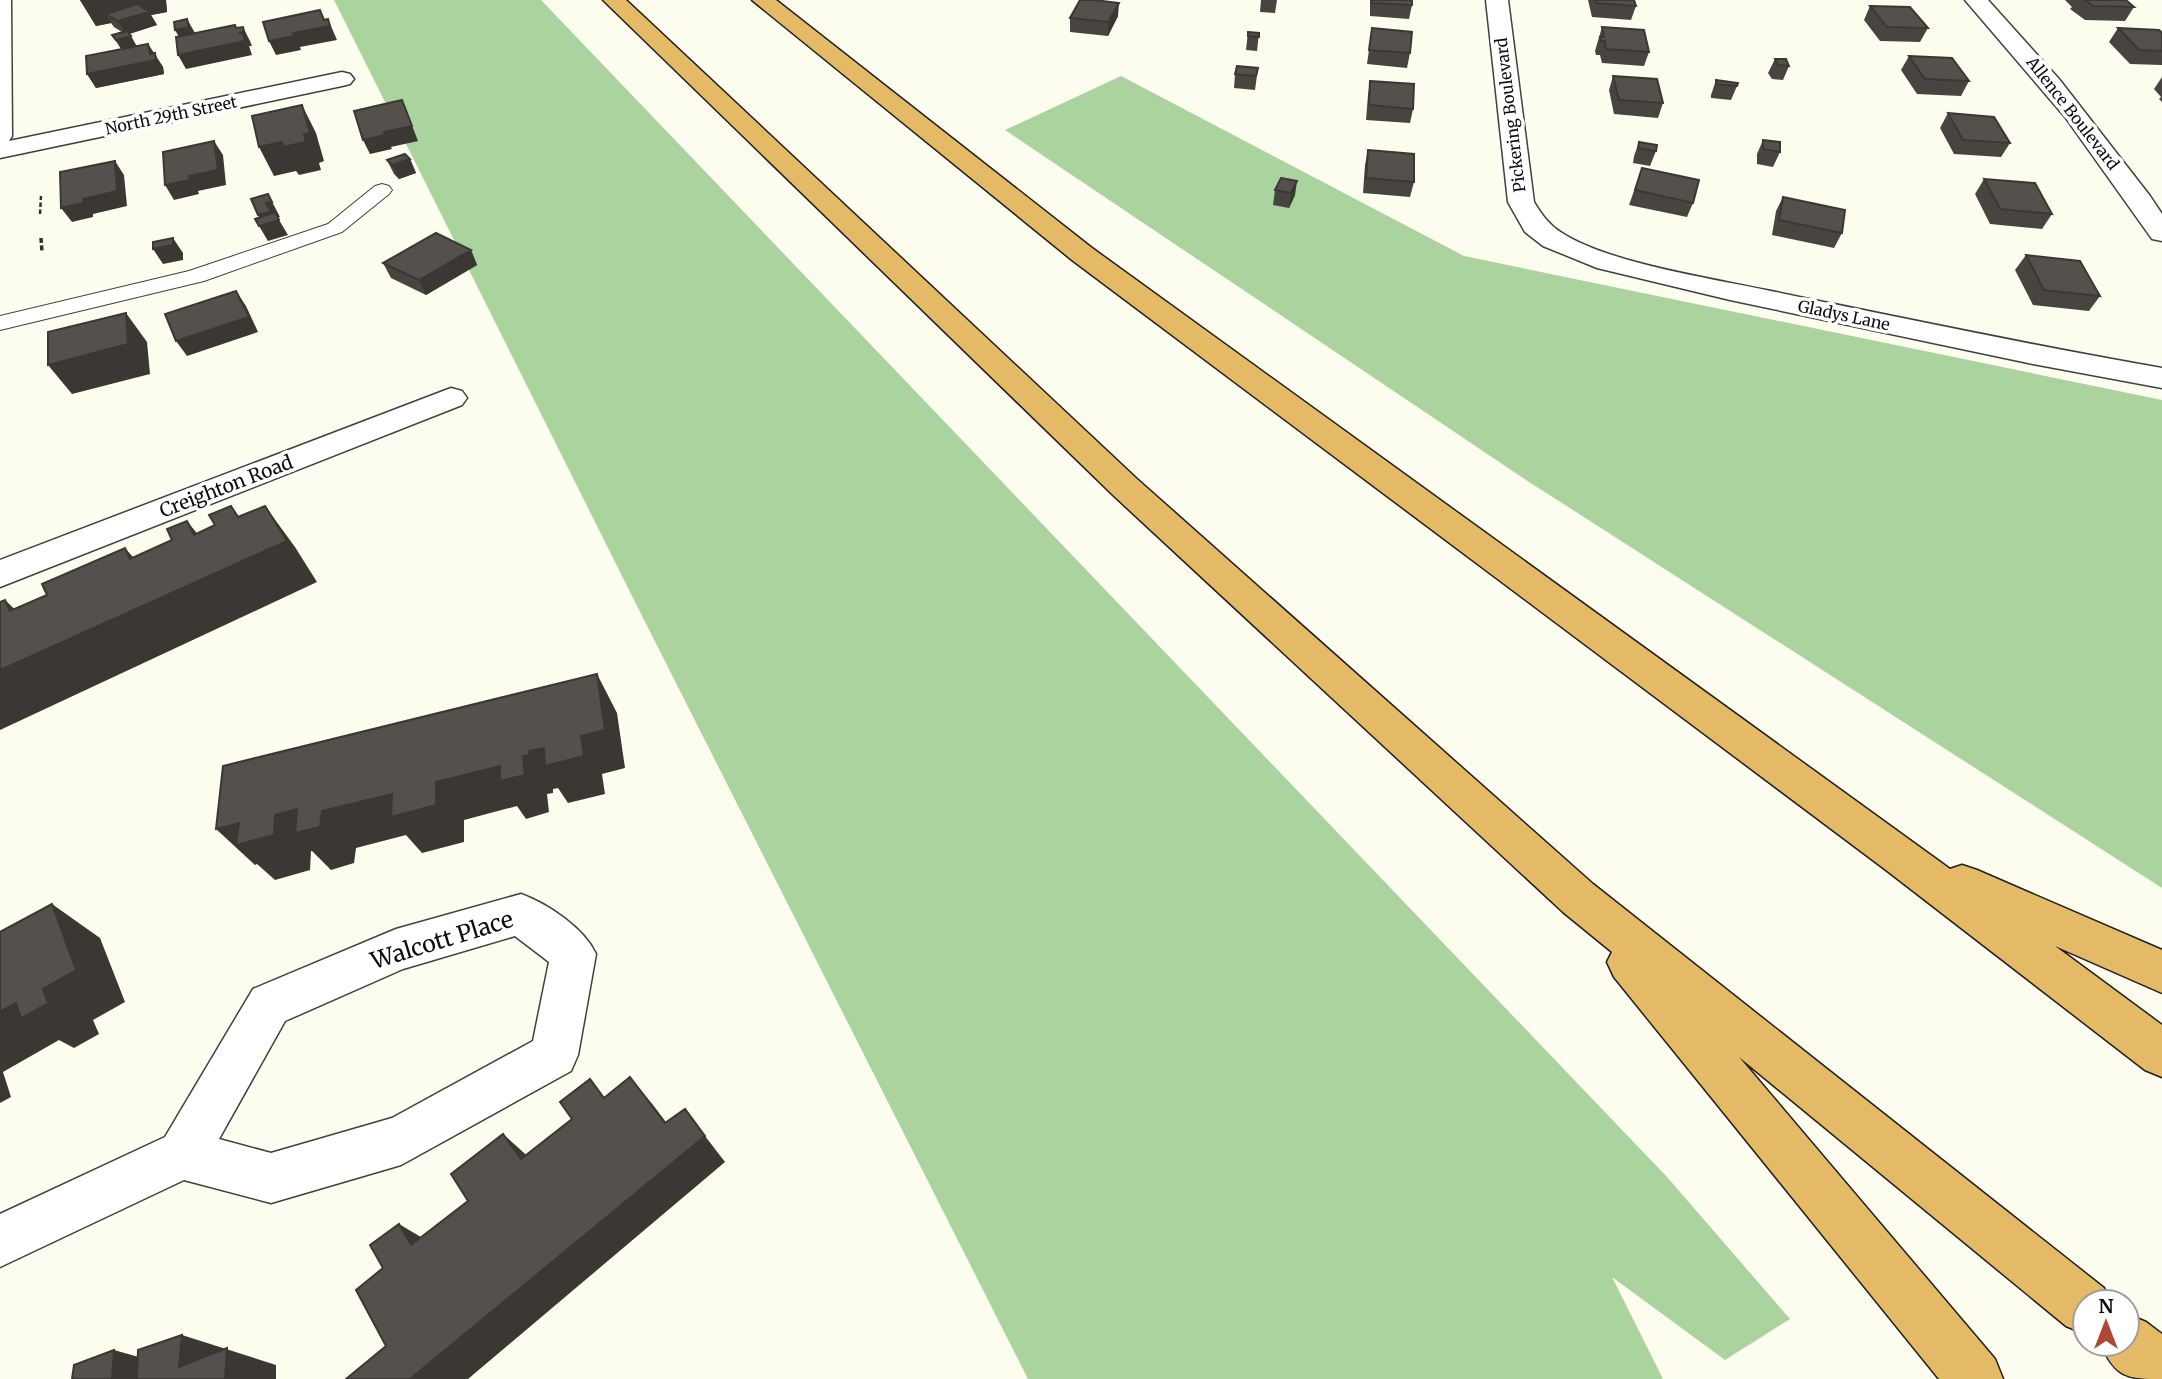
<svg xmlns="http://www.w3.org/2000/svg" width="2162" height="1379" viewBox="0 0 2162 1379" font-family="Merriweather,serif">
<style>
.forest{fill:#aad39d}
.lines{fill:none;stroke-linecap:round;stroke-linejoin:round}
.service-casing{stroke:#404040;stroke-width:2}
.minor-casing{stroke:#404040;stroke-width:3}
.motorway-casing{stroke:#1e1e1e;stroke-width:3}
.path-far1{stroke:#2f2f2f;stroke-width:2.5;stroke-dasharray:4.5 2.5;stroke-linecap:butt}
.path{stroke:#2f2f2f;stroke-width:3.5;stroke-dasharray:5 2.5;stroke-linecap:butt}
.service{fill:#fff;fill-rule:evenodd}
.minor{fill:#fff;fill-rule:evenodd}
.motorway{fill:#e4ba66;fill-rule:evenodd}
.wall{fill:#484540}
.shaded-wall{fill:#3b3834}
.building{fill:#54504b;stroke:#3b3834;stroke-width:2}
.labels{text-anchor:middle;stroke-width:7;stroke-linejoin:round;paint-order:stroke}
.far-street-label{font-size:16px;fill:#0d0d0d;stroke:#fff}
.street-label{font-size:19px;fill:#0d0d0d;stroke:#fff}
.near-street-label{font-size:23px;fill:#0d0d0d;stroke:#fff}
</style>
<rect width="100%" height="100%" fill="#fdfdef"/>
<!-- forest -->
<path class="forest" d="M334,0H541L1667,1177L1790,1319L1725,1360L1612,1277L1663,1379H1028L632,596Z
M1121,76L1464,256L2162,400V888L1523,478L1005,130Z"/>
<g class="lines">
<!-- service casing -->
<g class="service-casing">
<path id="service" d="M382,184L389,186L392,190L389,194L342,232L204,281L0,330V316L189,271L328,224L375,186Z"/>
</g>
<!-- minor casing -->
<g class="minor-casing">
<path id="minor" d="M0,0H11L12,136L9,141L342,72L350,74L354,79L350,84L342,86L0,158Z
M1486,0H1508L1534,202C1542,215 1549,225 1562,233C1609,263 1709,278 1766,290C1898,317 2029,345 2162,368V388L2033,364L1730,300L1597,268L1543,246L1525,232L1508,202Z
M1965,0H1988L2059,79L2150,196L2162,214V241L2152,239L2065,117Z
M451,388L462,391L467,398L462,405L0,587V560Z
M521,894C548,904 584,928 596,954L578,1055L571,1071L401,1165L271,1203L184,1180L0,1267V1214L165,1137L253,989L396,929ZM515,936L549,962L533,1041L392,1118L271,1153L219,1139L285,1021L403,969Z"/>
</g>
<!-- motorway casing -->
<g class="motorway-casing">
<path id="motorway" d="M603,0H626L1137,479L1593,884L2104,1288L2110,1302H2085V1334L2066,1326L1739,1057L1995,1359L2003,1379H1939L1614,977L1607,962L1612,952L1563,912L1113,495Z
M752,0H776L1092,248L1950,869L1962,865L1977,870L2162,950V993L2055,946L2162,1025V1077L2145,1070L1886,870L1072,260Z
M2127,1314L2146,1322L2162,1334V1379C2128,1379 2115,1378 2101,1344H2127Z"/>
</g>
<!-- path-far1 -->
<path class="path-far1" d="M40,214L41,196"/>
<!-- path -->
<path class="path" d="M41,238L42,252"/>
<!-- service -->
<use href="#service" class="service"/>
<!-- minor -->
<use href="#minor" class="minor"/>
<!-- motorway -->
<use href="#motorway" class="motorway"/>
</g>
<!-- wall -->
<path class="wall" d="M80,0H166L167,12L151,15L157,25L129,34L136,46L148,44L163,67L164,74L96,88L87,74L121,49L112,35L122,32L114,27L111,23L96,26Z
M1261,0H1277L1275,13L1260,12Z
M1370,0H1412V5L1409,19L1370,16Z
M1588,0H1634L1636,6L1631,20L1592,17Z
M2065,0H2126L2134,7L2125,21L2085,20L2070,9L2072,7Z
M1870,6L1928,28L1920,42L1880,41L1864,20Z
M1118,16L1108,36L1070,32V18Z
M1602,27L1649,52L1644,66L1602,63L1600,55H1596L1595,51Z
M1372,28L1410,53L1407,68L1367,64Z
M2118,28L2162,33V65L2130,64L2109,42Z
M1248,32L1259,33L1257,51L1246,50Z
M1909,56L1969,81L1961,96L1917,94L1901,70Z
M1775,59L1789,66L1783,80L1772,79L1768,73Z
M1258,68L1255,90L1234,88L1235,74Z
M1613,76L1663,103L1658,118L1614,114L1609,90Z
M2162,77V102L2159,99L2161,97L2154,89Z
M1716,80L1737,86L1731,100L1711,98V95Z
M1370,81L1413,109L1410,123L1366,120L1368,95Z
M1948,113L2010,143L2001,157L1954,154L1940,128Z
M1763,140L1780,152L1773,167L1757,164V154Z
M1639,142L1656,151L1650,166L1633,163L1634,156Z
M1368,150L1414,182L1410,197L1363,193L1365,165Z
M410,159L416,173L399,179L394,174L387,160Z
M1642,168L1693,203L1687,217L1629,205Z
M1281,178L1295,195L1289,208L1273,205L1275,190Z
M1984,179L2052,214L2042,229L1990,224L1975,194Z
M1783,197L1842,233L1834,248L1772,235L1776,211Z
M471,250L477,265L426,295L391,278L383,263Z
M2026,255L2100,296L2089,311L2033,305L2015,270Z"/>
<!-- shaded-wall -->
<path class="shaded-wall" d="M80,0H166L167,12L151,15L157,25L126,35L118,21L106,14L111,23L96,26Z
M1119,3L1118,16L1108,36V22Z
M320,10L328,26V19L337,40L300,47L301,50L276,55L269,41L293,33Z
M187,19L195,33L183,44L175,30Z
M243,27L250,41L252,46H249L252,55L186,69L178,55L239,33Z
M131,36L139,50L125,54L116,40Z
M148,44L163,67L164,74L96,88L87,74L150,54Z
M402,100L418,141L391,147L392,149L370,154L363,140L384,132Z
M302,105L316,133L324,161L319,163L321,170L299,175L296,171L274,176L259,147L304,134Z
M214,141L223,155L226,185L198,191L199,194L174,200L165,185L189,176Z
M410,159L416,173L399,179L392,165Z
M115,161L124,175L127,206L93,214V217L72,222L61,208L83,199Z
M1297,181L1295,195L1289,208L1291,193Z
M268,194L280,217L275,218L279,220L288,235L268,241L259,226L264,225L258,215L266,203Z
M173,238L183,253V260L163,264L153,249Z
M471,250L477,265L426,295L419,280Z
M236,291L246,306L258,332L187,356L176,341Z
M126,313L147,342L150,374L72,394L48,365Z
M231,506L264,551L265,506L295,547L317,582L0,730V665L10,611L5,600L47,640L130,559L125,548L161,589L194,535L187,521L220,562L238,517Z
M597,674L617,713L625,768L602,774L605,794L568,803L558,788L553,789V793L547,794L549,812L526,819L517,806L464,820V842L422,853L406,835L356,848L354,863L331,870L312,851H311L310,870L275,880L257,864L255,865L216,829L297,809L322,811L436,782L523,756L529,751L581,736Z
M52,904L100,938L125,1002L93,1020L99,1034L74,1048L59,1040L3,1072L11,1097L0,1103V1012L43,989Z
M630,1077L653,1105L687,1150L665,1123Z
M503,1134L533,1161L521,1159Z
M705,1136L725,1162L468,1379H410Z
M399,1224L436,1246L411,1245Z
M182,1335L276,1365V1379H220L179,1367Z
M114,1350L170,1366L169,1379H112Z"/>
<!-- building -->
<path class="building" d="M1080,0H1094L1119,3L1108,22L1070,18Z
M1372,0H1412V5L1372,3Z
M1595,0H1634L1636,6L1596,3Z
M2085,0H2126L2134,7L2093,6Z
M137,4L149,12L118,21L106,14Z
M1870,6L1910,7L1928,28L1887,27Z
M320,10L324,20L328,19L330,26L293,33L294,36L269,41L263,22Z
M187,19L189,27L175,30L174,22Z
M235,25L236,28L243,27L244,32L239,33L243,34L245,41L178,55L176,37Z
M1602,27L1644,30L1649,52L1606,49L1605,41H1601L1600,37H1604Z
M1372,28L1412,32L1410,53L1369,50Z
M2118,28L2159,30L2162,33V51L2139,50Z
M127,31L131,36L116,40L112,35Z
M1248,32L1259,33V37L1248,36Z
M148,44L150,54L155,53L156,60L87,74L86,56Z
M1909,56L1952,58L1969,81L1925,79Z
M1775,59H1786L1789,66L1778,65Z
M1237,66L1258,68L1256,76L1235,74Z
M1613,76L1657,79L1663,103L1619,100Z
M1716,80L1738,83L1737,86L1716,84Z
M1370,81L1414,84L1413,109L1369,105Z
M402,100L412,126L384,132L385,135L363,140L354,111Z
M302,105L310,133L304,134L306,142L283,147L282,142L259,147L252,116Z
M1948,113L1994,117L2010,143L1963,140Z
M1763,140L1780,142V152L1763,149Z
M214,141L218,170L189,176L190,180L165,185L163,152Z
M1639,142L1657,145L1656,151L1638,148Z
M1368,150L1414,154V182L1366,178Z
M405,154L410,159L392,165L387,160Z
M115,161L117,191L83,199V203L61,208L60,172Z
M1642,168L1699,180L1693,203L1635,190Z
M1281,178L1297,181L1291,193L1275,190Z
M1984,179L2035,183L2052,214L2000,209Z
M268,194L272,202L266,203L271,212L258,215L251,199Z
M1783,197L1845,210L1842,233L1779,220Z
M275,212L279,220L259,226L255,219Z
M436,233L471,250L419,280L383,263Z
M173,238V245L153,249V242Z
M2026,255L2080,261L2100,296L2044,290Z
M236,291L249,317L176,341L165,314Z
M126,313L128,344L48,365V332Z
M231,506L238,517L265,506L287,541L0,670V602L5,600L10,611L47,595L42,584L125,548L130,559L172,540L167,529L187,521L194,535L215,525L209,515Z
M597,674L605,730L581,736L584,756L545,766L544,748L529,751V755L523,756L525,775L500,781V766L436,782V805L391,817L392,794L322,811L320,827L295,833L297,809L275,815L274,835L236,845L239,823L216,829L223,766Z
M52,904L76,970L43,989L48,1003L21,1018L16,1003L0,1012V932Z
M630,1077L665,1123L685,1109L705,1136L410,1379H346L386,1346L356,1290L383,1268L370,1245L399,1224L411,1245L468,1201L451,1174L503,1134L521,1159L572,1119L560,1102L590,1079L604,1098Z
M182,1335L179,1367L227,1348L225,1379H137L138,1350Z
M114,1350L112,1379H72L74,1365Z"/>
<g class="labels">
<!-- far-street labels -->
<g class="far-street-label">
<text transform="translate(2073 113) rotate(52)" y="6">Allence Boulevard</text>
<text transform="translate(171 115) rotate(-12)" y="6">North 29th Street</text>
<text transform="translate(1510 115) rotate(-97)" y="6">Pickering Boulevard</text>
<text transform="translate(1844 315) rotate(12)" y="6">Gladys Lane</text>
</g>
<!-- street labels -->
<g class="street-label">
<text transform="translate(226 486) rotate(-21)" y="7">Creighton Road</text>
</g>
<!-- near-street labels -->
<g class="near-street-label">
<text transform="translate(442 940) rotate(-17)" y="8">Walcott Place</text>
</g>
</g>
<!-- north arrow -->
<g transform="translate(2106 1323)"><circle r="33" fill="#ffffff" stroke="#9e9e9e" stroke-width="2"/>
<path d="M0-5L12 26L0 18L-12 26Z" fill="#ad4835"/>
<text y="-10" font-size="19" font-weight="bold" text-anchor="middle" fill="#0d0d0d">N</text>
</g>
</svg>
